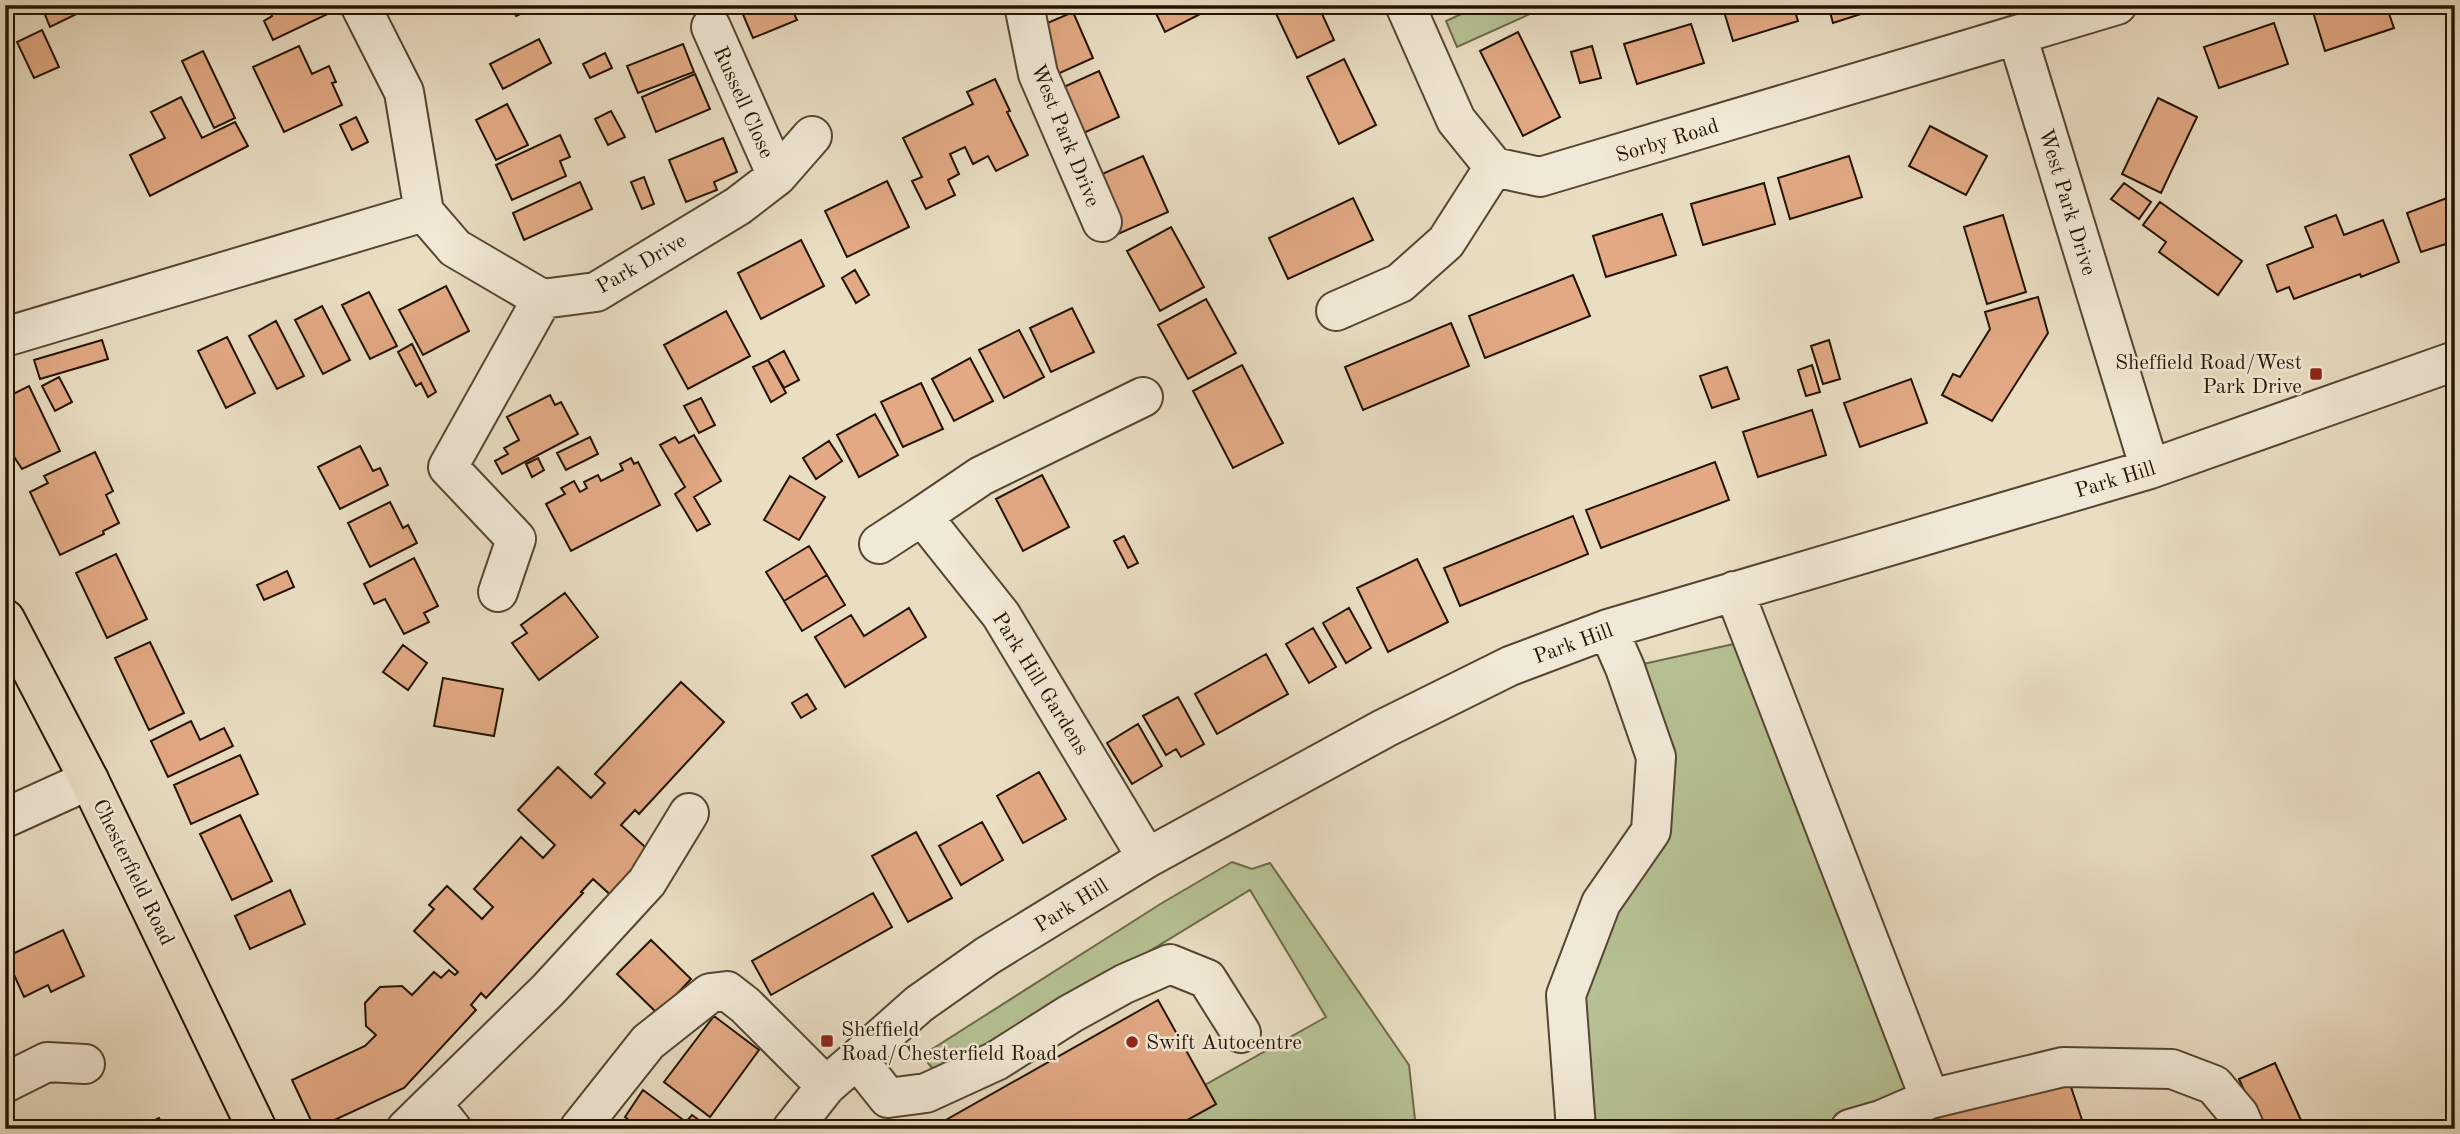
<svg xmlns="http://www.w3.org/2000/svg" width="2460" height="1134" viewBox="0 0 2460 1134" font-family="'Old Standard TT',serif">
<style>
.green{fill:#b6c193;stroke:#6d6a4a;stroke-width:2}
.building{fill:#e2a984;stroke:#241401;stroke-width:2}
.lines{fill:none;stroke-linecap:round;stroke-linejoin:round}
.minor-casing{stroke:#554631;stroke-width:42}
.major-casing{stroke:#241401;stroke-width:42}
.minor{stroke:#f1e9d7;stroke-width:38}
.major{stroke:#e9ddc2;stroke-width:38}
.poi-dot{fill:#8f2418;stroke:#f1e9d7;stroke-width:2.5}
.labels{text-anchor:middle;stroke-width:5;stroke-linejoin:round;paint-order:stroke}
.street-label{font-size:21px;fill:#241401;stroke:#f1e9d7}
.poi-label{font-size:21px;fill:#241401;stroke:#f1e9d7;text-anchor:start}
</style>
<rect width="100%" height="100%" fill="#e9ddc2"/>
<filter id="stains"><feTurbulence type="fractalNoise" baseFrequency=".00286" numOctaves="4"/><feColorMatrix values="0 0 0 0 .2 0 0 0 0 .09 0 0 0 0 .02 0 0 0 .5 -.17"/></filter>
<radialGradient id="worn" r=".72"><stop offset=".6" stop-color="#630" stop-opacity="0"/><stop offset="1" stop-color="#630" stop-opacity=".3"/></radialGradient>
<!-- green -->
<path class="green" d="M1481,5H1550L1457,47L1446,21Z
M1752,640L1930,1099L1850,1129H1576L1566,995L1651,830L1625,668Z
M1232,862L1252,869L1270,863L1409,1065L1416,1129H1171L1216,1104L1205,1085L1326,1017L1250,890L951,1072L933,1069L928,1063L926,1053L1162,903Z"/>
<!-- building -->
<path class="building" d="M41,5H95L50,27Z
M267,5H334L336,10L273,40L264,21L272,16Z
M511,5H541L516,16Z
M739,5H790L797,20L753,38Z
M1152,5H1218L1165,32Z
M1272,5H1318L1334,40L1297,58Z
M1722,5H1793L1798,21L1733,41Z
M1828,5H1889L1833,23Z
M2333,5H2386L2394,28L2325,51L2313,12Z
M1073,12L1093,58L1051,77L1031,30Z
M2274,23L2288,64L2219,88L2204,47Z
M1691,24L1704,63L1637,84L1624,44Z
M42,30L59,67L34,78L17,42Z
M1518,32L1560,117L1523,136L1480,51Z
M539,39L551,63L503,89L490,64Z
M683,44L694,72L638,93L627,66Z
M299,46L312,74L329,66L336,82L332,83L342,105L284,132L253,67Z
M1592,46L1601,78L1580,83L1571,52Z
M203,51L235,118L214,128L182,61Z
M605,53L612,68L590,78L583,64Z
M1344,59L1376,125L1339,144L1307,77Z
M1099,71L1119,117L1077,136L1057,90Z
M695,74L710,109L656,132L642,97Z
M995,79L1010,111L1007,112L1028,155L996,171L988,156L973,164L965,147L950,154L959,174L948,180L955,195L926,209L912,181L922,177L903,138L973,104L967,92Z
M181,97L202,138L235,122L248,146L150,196L130,155L165,138L151,112Z
M2158,98L2197,117L2161,193L2122,174Z
M507,104L528,145L496,160L476,120Z
M611,111L625,137L608,145L595,119Z
M356,117L368,142L352,150L340,125Z
M1930,126L1987,156L1966,195L1909,166Z
M560,135L570,157L560,161L566,176L512,200L496,165Z
M723,138L737,172L714,182L717,190L686,202L669,160Z
M1143,156L1168,212L1118,234L1093,178Z
M1849,156L1862,197L1790,219L1778,178Z
M644,177L654,204L642,209L631,182Z
M887,181L909,227L847,257L825,211Z
M580,182L592,209L524,240L513,213Z
M1764,183L1775,224L1703,245L1691,204Z
M2124,183L2151,202L2139,219L2111,199Z
M2455,195V241L2421,252L2407,213Z
M1353,198L1373,240L1288,279L1269,238Z
M2160,202L2242,261L2218,295L2159,252L2166,242L2143,225Z
M1662,214L1676,255L1606,277L1593,236Z
M2003,215L2026,292L1987,304L1964,227Z
M2336,215L2344,235L2383,220L2399,262L2361,277L2360,274L2294,299L2289,287L2277,292L2267,265L2313,247L2305,227Z
M1171,227L1204,287L1160,311L1127,251Z
M801,240L824,286L761,319L738,273Z
M855,270L869,295L856,303L842,278Z
M1573,275L1590,316L1485,358L1469,316Z
M446,286L469,331L423,355L399,310Z
M369,292L397,346L370,359L342,305Z
M2038,297L2048,333L1992,421L1942,395L1953,374L1960,377L1990,329L1985,312Z
M1206,299L1236,353L1188,379L1158,325Z
M322,306L350,360L323,374L295,320Z
M1072,308L1094,352L1051,372L1030,328Z
M726,311L750,356L688,389L664,345Z
M276,321L304,376L277,389L249,336Z
M1451,323L1469,366L1363,410L1345,367Z
M1019,330L1044,377L1004,398L979,350Z
M227,337L255,393L226,408L198,351Z
M102,340L108,359L40,379L34,360Z
M1829,340L1840,379L1823,384L1811,346Z
M412,344L436,392L428,397L421,383L416,386L398,352Z
M784,351L799,380L784,388L768,360Z
M970,358L993,401L954,421L932,379Z
M768,360L786,393L771,402L753,367Z
M1242,365L1283,443L1233,468L1193,391Z
M1812,365L1820,392L1806,396L1798,370Z
M1727,367L1739,399L1712,408L1700,376Z
M59,377L72,402L55,411L42,386Z
M1911,379L1927,423L1860,447L1844,403Z
M921,383L943,429L903,447L881,402Z
M29,386L60,451L22,469L5,443V398Z
M550,395L555,405L561,402L578,434L502,474L495,461L508,454L504,448L519,440L507,417Z
M701,398L715,425L699,433L684,406Z
M1812,410L1826,455L1758,477L1743,432Z
M875,414L898,455L859,477L837,435Z
M694,435L721,481L694,497L710,524L697,531L675,494L685,487L660,445L675,437L679,443Z
M590,437L598,454L566,470L557,453Z
M829,441L842,461L816,479L803,458Z
M360,446L373,471L380,468L388,485L340,509L318,467Z
M95,452L113,491L106,495L119,523L103,531L104,534L60,555L30,492L48,483L44,476Z
M538,458L544,470L532,477L526,464Z
M631,458L634,464L638,462L660,505L571,551L546,504L565,494L561,488L574,481L580,492L587,488L584,482L598,475L601,481L623,470L620,464Z
M1715,462L1729,500L1601,548L1586,510Z
M1042,475L1069,527L1023,551L996,499Z
M790,476L825,497L799,540L764,520Z
M390,502L403,528L408,525L417,543L370,567L348,523Z
M1573,516L1588,554L1460,606L1444,568Z
M1124,536L1138,563L1128,568L1114,541Z
M809,546L827,575L784,601L766,572Z
M116,554L147,619L107,638L76,573Z
M414,558L438,606L424,613L429,622L404,634L385,599L374,604L364,584Z
M1417,559L1448,622L1388,652L1357,588Z
M287,571L294,587L264,600L257,585Z
M827,575L845,605L802,631L784,601Z
M565,593L598,637L539,680L512,643L527,633L521,625Z
M909,608L926,637L845,687L815,637L851,615L864,636Z
M1349,608L1371,648L1346,663L1323,623Z
M1313,628L1336,667L1309,683L1286,644Z
M150,642L184,713L149,730L115,658Z
M403,645L427,663L408,690L383,672Z
M1266,654L1288,694L1217,734L1195,694Z
M443,678L503,689L494,736L434,726Z
M681,682L724,722L639,814L635,810L621,825L655,856L615,899L593,879L581,892L583,893L486,998L481,993L471,1005L476,1010L404,1088L315,1129L292,1080L365,1046L376,1035L366,1026L365,1003L380,987L402,986L412,995L434,972L441,978L449,970L455,975L458,972L414,931L434,909L429,905L447,886L482,919L493,907L474,889L521,837L543,858L555,845L518,810L558,767L591,798L605,783L595,774Z
M807,694L816,709L801,718L792,703Z
M1178,697L1204,744L1181,757L1176,749L1166,755L1143,716Z
M191,721L200,740L224,728L233,746L168,777L151,741Z
M1138,724L1162,766L1132,784L1107,743Z
M240,755L258,794L191,824L174,785Z
M1039,772L1066,819L1023,843L997,796Z
M240,815L272,881L232,900L200,834Z
M982,822L1003,860L961,885L939,846Z
M916,832L952,898L908,922L872,856Z
M290,890L305,924L250,949L235,916Z
M873,893L892,927L771,995L752,961Z
M63,930L84,976L51,992L48,985L24,997L6,957Z
M651,940L691,979L658,1014L617,974Z
M1158,1000L1216,1104L1171,1129H930Z
M714,1016L759,1050L710,1117L664,1082Z
M2275,1063L2305,1129H2261L2239,1079Z
M2067,1075L2085,1129H1904Z
M643,1090L686,1122L692,1115L710,1128L640,1129L625,1117Z
M159,1118L164,1129H135Z"/>
<g class="lines">
<!-- minor casing -->
<g class="minor-casing">
<path id="minor" d="M360,5L404,92L424,212
M1024,5L1038,74L1102,222
M1405,5L1456,120L1494,167L1540,177L2117,5
M711,27L777,176
M2017,35L2150,469
M1336,311L1400,283L1446,242L1494,167
M5,337L424,212L455,248L542,299L596,292L738,206L777,176L812,136
M1143,397L981,476L922,516L1001,615L1147,858
M879,544L922,516
M1734,591L1930,1099L2063,1067L2172,1069L2214,1085L2239,1115L2245,1129
M498,592L516,539L448,467L542,299
M5,818L89,780
M857,1059L888,1098L926,1093L996,1061L1070,1014L1124,984L1170,964L1207,979L1241,1033
M5,1083L47,1062L85,1064
M432,1104L452,1129
M406,1129L548,990L647,882L689,813
M579,1129L648,1042L710,993L727,991L745,1005L826,1086
M792,1129L826,1086L857,1059L919,1004L987,956L1147,858L1385,728L1510,666L1608,629L2150,469L2455,361
M1576,1129L1566,995L1601,903L1651,831L1656,757L1625,668L1608,629
M1850,1129L1881,1120L1930,1099"/>
</g>
<!-- major casing -->
<g class="major-casing">
<path id="major" d="M5,619L89,780L257,1129"/>
</g>
<!-- minor -->
<use href="#minor" class="minor"/>
<!-- major -->
<use href="#major" class="major"/>
</g>
<!-- markers -->
<g class="poi-dot">
<rect x="2309" y="367" width="14" height="14" rx="3.5"/>
<rect x="820" y="1034" width="14" height="14" rx="3.5"/>
<circle cx="1132" cy="1042" r="7"/>
</g>
<g class="labels">
<!-- street labels -->
<g class="street-label">
<text transform="translate(744 102) rotate(66)" y="7">Russell Close</text>
<text transform="translate(1066 135) rotate(68)" y="7">West Park Drive</text>
<text transform="translate(1667 140) rotate(-17)" y="7">Sorby Road</text>
<text transform="translate(2068 202) rotate(73)" y="7">West Park Drive</text>
<text transform="translate(641 263) rotate(-30)" y="7">Park Drive</text>
<text transform="translate(2115 479) rotate(-17)" y="7">Park Hill</text>
<text transform="translate(1573 643) rotate(-20)" y="7">Park Hill</text>
<text transform="translate(1041 683) rotate(58)" y="7">Park Hill Gardens</text>
<text transform="translate(134 872) rotate(64)" y="7">Chesterfield Road</text>
<text transform="translate(1071 905) rotate(-32)" y="7">Park Hill</text>
</g>
<!-- poi labels -->
<g class="poi-label">
<text x="2302" y="369" text-anchor="end">Sheffield Road/West<tspan x="2302" dy="24">Park Drive</tspan></text>
<text x="841" y="1036">Sheffield<tspan x="841" dy="24">Road/Chesterfield Road</tspan></text>
<text x="1146" y="1049">Swift Autocentre</text>
</g>
</g>
<!-- margin -->
<rect width="2460" height="1134" fill="none" stroke="#e9ddc2" stroke-width="28"/>
<rect x="7" y="7" width="2446" height="1120" fill="none" stroke="#241401" stroke-width="3.5"/>
<rect x="14" y="14" width="2432" height="1106" fill="none" stroke="#241401" stroke-width="2"/>
<rect width="100%" height="100%" filter="url(#stains)"/>
<rect width="100%" height="100%" fill="url(#worn)"/>
</svg>
